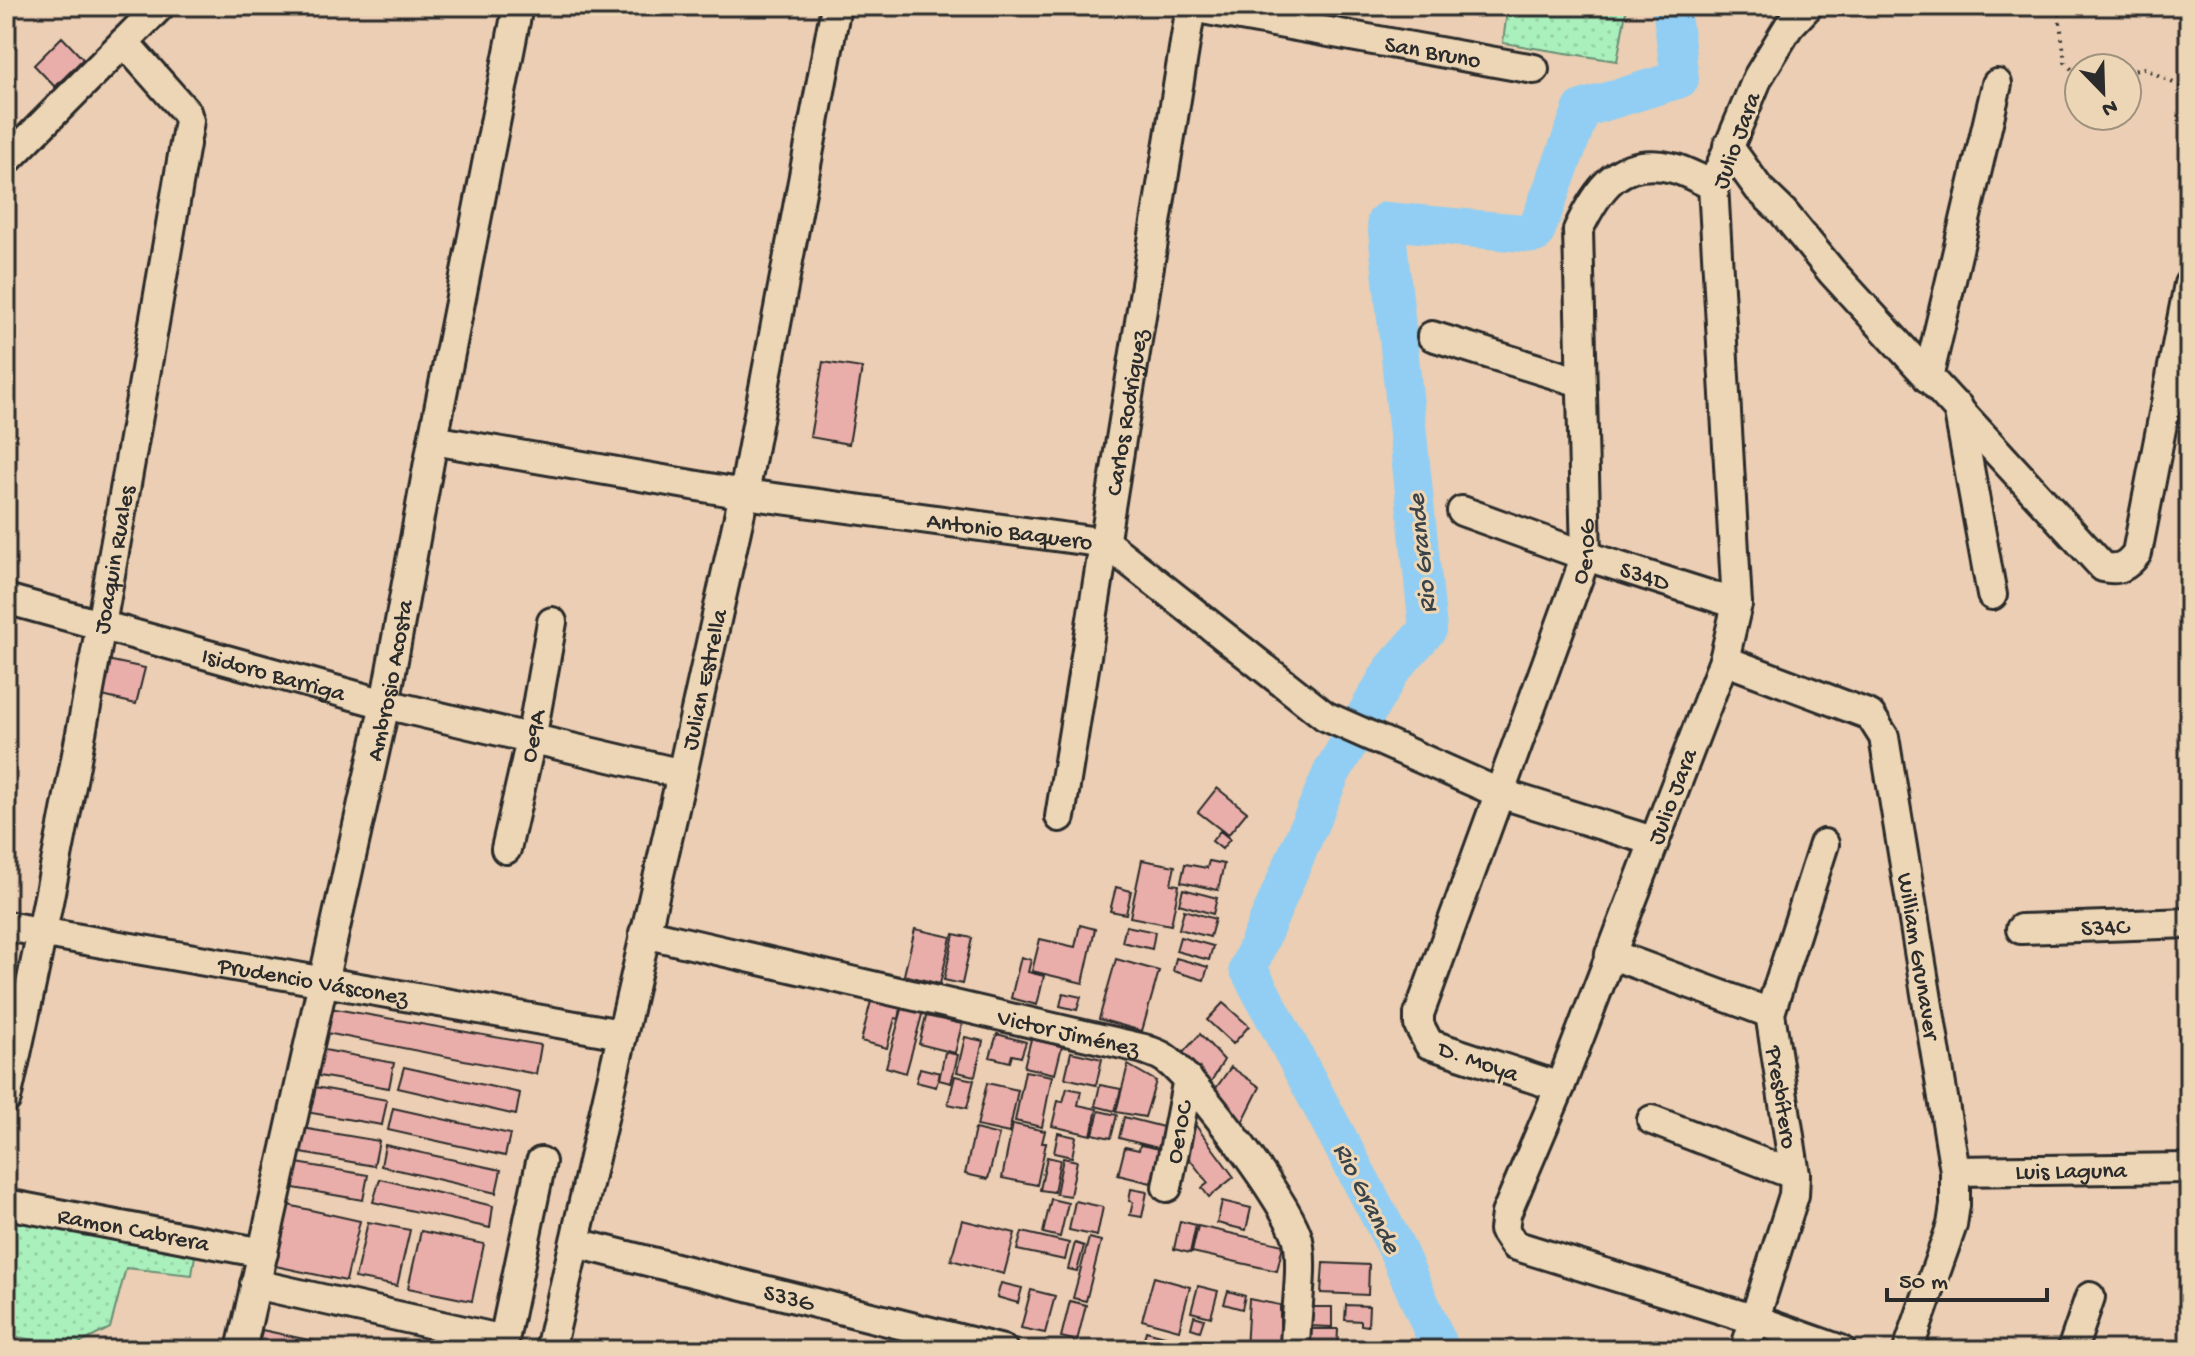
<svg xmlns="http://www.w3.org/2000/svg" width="2195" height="1356" viewBox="0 0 2195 1356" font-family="'Gochi Hand',sans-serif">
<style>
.green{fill:url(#green-dots);stroke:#6a8e74;stroke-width:2}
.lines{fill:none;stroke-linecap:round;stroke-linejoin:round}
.river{stroke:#92cef3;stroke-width:38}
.building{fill:#e9aea9;stroke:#2b2b2b;stroke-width:2}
.minor-casing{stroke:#2b2b2b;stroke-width:34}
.path{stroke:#2b2b2b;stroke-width:4;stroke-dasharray:2 6;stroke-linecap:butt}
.minor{stroke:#ecd6b5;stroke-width:28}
.labels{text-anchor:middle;stroke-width:6;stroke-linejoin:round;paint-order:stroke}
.street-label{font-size:24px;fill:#2b2b2b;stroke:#ecd6b5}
.water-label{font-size:26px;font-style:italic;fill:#3a4349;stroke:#ecd6b5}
</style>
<defs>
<pattern id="green-dots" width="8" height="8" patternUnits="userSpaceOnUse" patternTransform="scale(2)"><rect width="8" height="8" fill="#aaf0bc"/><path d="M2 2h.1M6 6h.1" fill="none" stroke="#92cea2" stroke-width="1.8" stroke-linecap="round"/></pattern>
</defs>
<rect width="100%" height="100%" fill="#ebceb3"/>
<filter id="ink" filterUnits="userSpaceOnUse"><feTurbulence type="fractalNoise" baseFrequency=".0125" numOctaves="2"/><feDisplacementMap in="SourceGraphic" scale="16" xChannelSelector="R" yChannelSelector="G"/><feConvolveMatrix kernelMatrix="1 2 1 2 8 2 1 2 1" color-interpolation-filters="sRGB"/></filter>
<g filter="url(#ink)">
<!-- green -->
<path class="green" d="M1483,6H1627L1617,61L1503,43L1507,11Z
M6,1217L196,1249L192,1275L126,1268L110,1328L73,1347L6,1335Z"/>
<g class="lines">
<!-- river -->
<path class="river" d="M1441,1350L1395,1245L1248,968L1332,772L1392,670L1428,629L1386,221L1535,234L1582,109L1680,79L1671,6"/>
</g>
<!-- building -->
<path class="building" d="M62,37L83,59L55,87L34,65Z
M823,362L862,368L849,444L810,437Z
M107,660L145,668L136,704L98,695Z
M1217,788L1247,812L1228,835L1198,812Z
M1220,831L1230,839L1222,849L1212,841Z
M1142,860L1175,866L1171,884L1179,885L1171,925L1130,917Z
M1209,861L1224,864L1218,890L1181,882L1185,864L1207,868Z
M1116,887L1131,891L1126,914L1110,911Z
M1183,889L1217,898L1213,914L1179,904Z
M1184,910L1215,919L1210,937L1179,929Z
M1080,925L1095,929L1083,983L1032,971L1040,939L1075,947Z
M1126,926L1155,932L1152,949L1122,942Z
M915,929L951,937L940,984L904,975Z
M954,934L972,938L962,984L944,980Z
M1180,937L1213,946L1209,960L1176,951Z
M1021,957L1031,960L1028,972L1044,976L1037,1005L1011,998Z
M1176,958L1208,967L1204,980L1173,971Z
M1116,959L1159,971L1142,1031L1099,1019Z
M1063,993L1081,997L1077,1010L1060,1006Z
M871,1001L901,1008L899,1019L895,1018L887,1048L861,1041Z
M1223,1003L1249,1026L1233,1044L1207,1020Z
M903,1006L923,1011L906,1073L886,1067Z
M324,1007L541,1045L536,1074L321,1032Z
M926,1016L962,1024L955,1053L919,1044Z
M997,1034L1026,1042L1021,1057L1012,1055L1010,1062L990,1057Z
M1200,1034L1224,1060L1206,1090L1179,1057Z
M965,1037L983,1041L975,1076L957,1072Z
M1031,1039L1062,1046L1055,1074L1024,1067Z
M314,1048L394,1063L389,1088L307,1074Z
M945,1052L958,1055L951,1083L939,1080Z
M1071,1052L1102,1059L1096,1085L1065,1078Z
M1128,1065L1156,1081L1145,1117L1116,1112Z
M404,1067L520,1093L516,1115L398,1088Z
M1231,1067L1260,1087L1241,1125L1214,1091Z
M920,1068L940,1073L936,1087L916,1082Z
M1025,1071L1052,1076L1042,1127L1015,1121Z
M955,1076L974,1080L967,1108L948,1104Z
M987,1083L1018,1090L1009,1133L977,1126Z
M304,1085L387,1100L382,1125L300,1111Z
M1100,1085L1121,1089L1115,1111L1095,1106Z
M1067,1088L1081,1091L1078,1105L1097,1109L1091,1135L1052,1126L1058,1101L1063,1102Z
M393,1108L510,1134L505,1156L388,1130Z
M1099,1111L1117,1115L1111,1138L1093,1134Z
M1124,1117L1167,1128L1162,1149L1119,1138Z
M1191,1119L1234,1177L1209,1197L1202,1188L1208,1183L1179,1145Z
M1013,1124L1045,1131L1042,1143H1046L1037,1185L1002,1178Z
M296,1127L379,1141L374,1166L290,1151Z
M975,1129L999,1135L988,1179L965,1174Z
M1058,1133L1076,1137L1072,1157L1054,1153Z
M385,1145L501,1170L496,1193L381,1166Z
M1140,1145L1160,1149L1151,1183L1118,1175L1125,1147L1139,1150Z
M1047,1157L1060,1160L1054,1192L1040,1190Z
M1063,1158L1077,1161L1070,1196L1056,1194Z
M285,1161L368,1175L363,1200L282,1186Z
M380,1179L493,1206L490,1228L373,1202Z
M1131,1189L1147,1192L1142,1217L1130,1215L1133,1202L1129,1201Z
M1051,1199L1068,1203L1060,1237L1043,1233Z
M1075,1201L1103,1207L1097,1236L1069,1230Z
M1222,1201L1251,1208L1246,1230L1217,1223Z
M279,1203L360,1221L346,1281L266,1264Z
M962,1220L1015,1233L1004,1274L951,1260Z
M1180,1221L1196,1225L1190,1253L1174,1249Z
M368,1222L410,1230L397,1286L355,1278Z
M1198,1226L1283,1245L1277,1271L1192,1252Z
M421,1231L484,1244L472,1301L408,1288Z
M1022,1232L1069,1243L1065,1260L1017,1250Z
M1089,1238L1101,1241L1086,1301L1073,1298Z
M1075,1243L1084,1246L1077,1271L1068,1269Z
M1323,1263L1369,1265L1368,1295L1321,1293Z
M1154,1277L1190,1287L1179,1330L1142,1320Z
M1001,1283L1022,1288L1018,1303L997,1297Z
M1198,1286L1218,1291L1211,1317L1191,1312Z
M1031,1290L1055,1296L1045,1333L1021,1328Z
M1228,1291L1245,1296L1242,1309L1224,1304Z
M1249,1299L1280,1305V1350H1246Z
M1070,1301L1086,1305L1077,1341L1061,1337Z
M1346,1305L1369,1306L1368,1326L1361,1325V1321L1345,1320Z
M1308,1307H1332V1327L1307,1326Z
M1194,1316L1204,1319L1200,1331L1191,1328Z
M1303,1329H1338L1337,1350H1303Z
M262,1330L346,1348L345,1350H258Z
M1146,1331L1176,1339L1173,1350H1141Z"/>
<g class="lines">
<!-- minor casing -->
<g class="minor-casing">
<g id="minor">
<path d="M1808,6L1789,26L1758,77L1713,185L1737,604L1724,660L1560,1087L1506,1214L1504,1230L1514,1245L1756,1320L1841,1350"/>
<path id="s1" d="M1191,7L1534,69"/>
<path d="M1728,146L1759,189L1783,212L1832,272L2103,567C2119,571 2127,566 2137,553L2189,284"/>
<path d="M6,161L160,6"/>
<path d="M1432,336L1580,382"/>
<path d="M1928,378L1997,84"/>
<path d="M1958,407L1992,595"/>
<path id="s2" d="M433,440L744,494L1106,543L1325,716L1499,793L1653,841"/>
<path id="s3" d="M1462,511L1586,556L1737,604"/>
<path id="s4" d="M6,599L385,704L682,774"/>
<path id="s5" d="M1724,660L1870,715L1884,737L1955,1171V1205L1952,1225L1908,1350"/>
<path id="s6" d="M1060,817L1191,6"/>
<path id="s7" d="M506,849L531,740L552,622"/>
<path id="s8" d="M6,926L621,1034"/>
<path id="s9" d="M2021,929L2189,923"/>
<path id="s10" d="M644,933L1144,1049C1151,1052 1160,1054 1166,1059C1195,1080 1290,1206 1298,1240C1304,1269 1295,1319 1295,1350"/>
<path d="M1610,954L1770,1013"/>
<path id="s11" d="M1560,1087L1429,1044L1419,1025V1014L1586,556L1578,230C1598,188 1620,155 1673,168C1686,171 1700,180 1713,185"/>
<path id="s12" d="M6,1099C79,775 132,448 189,121L186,112L124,42"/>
<path d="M1652,1120L1795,1175"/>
<path id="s13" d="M1955,1171L2189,1168"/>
<path id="s14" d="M1167,1187L1188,1079"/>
<path id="s15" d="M6,1204L263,1253"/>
<path id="s16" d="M576,1243L1003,1350"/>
<path d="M255,1284L504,1340L541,1162"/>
<path id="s17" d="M241,1350L385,704L433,440L518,6"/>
<path id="s18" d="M550,1350L682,774L744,494L836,6"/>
<path d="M1745,1350L1794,1195L1795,1175L1770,1013L1824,844"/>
<path d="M2072,1350L2090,1297"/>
</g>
</g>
<!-- path -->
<path class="path" d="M2058,6L2065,62L2079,77
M2127,71L2144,68L2189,91"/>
<!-- minor -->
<use href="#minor" class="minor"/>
</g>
</g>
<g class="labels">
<!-- street labels -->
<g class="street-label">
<text dy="8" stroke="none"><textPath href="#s1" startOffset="246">San Bruno</textPath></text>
<text transform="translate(1735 140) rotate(-70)" y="8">Julio Jara</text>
<text dy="8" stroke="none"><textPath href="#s6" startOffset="410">Carlos Rodriguez</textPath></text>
<text dy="8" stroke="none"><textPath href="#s2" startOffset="584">Antonio Baquero</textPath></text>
<text dy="8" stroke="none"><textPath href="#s11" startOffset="662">Oe10G</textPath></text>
<text dy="8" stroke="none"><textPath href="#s12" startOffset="550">Joaquin Ruales</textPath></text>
<text dy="8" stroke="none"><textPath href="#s3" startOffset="194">S34D</textPath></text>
<text dy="8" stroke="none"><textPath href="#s4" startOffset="278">Isidoro Barriga</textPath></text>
<text dy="8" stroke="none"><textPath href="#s17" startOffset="686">Ambrosio Acosta</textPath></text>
<text dy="8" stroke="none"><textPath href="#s18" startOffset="688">Julian Estrella</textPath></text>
<text dy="8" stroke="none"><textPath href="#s7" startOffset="116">Oe9A</textPath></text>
<text transform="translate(1671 796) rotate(-69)" y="8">Julio Jara</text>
<text dy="8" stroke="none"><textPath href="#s9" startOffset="84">S34C</textPath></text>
<text dy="8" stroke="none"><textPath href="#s5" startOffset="404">William Grunaver</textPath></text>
<text dy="8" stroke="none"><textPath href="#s8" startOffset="312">Prudencio Vásconez</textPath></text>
<text dy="8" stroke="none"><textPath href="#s10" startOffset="436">Victor Jiménez</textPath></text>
<text transform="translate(1479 1060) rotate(19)" y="8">D. Moya</text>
<text transform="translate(1783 1097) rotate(81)" y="8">Presbítero</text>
<text dy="8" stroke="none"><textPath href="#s14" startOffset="56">Oe10C</textPath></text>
<text dy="8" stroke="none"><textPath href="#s13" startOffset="116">Luis Laguna</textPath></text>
<text dy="8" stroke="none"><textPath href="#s15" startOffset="130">Ramon Cabrera</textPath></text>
<text dy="8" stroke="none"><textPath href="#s16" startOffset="220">S33G</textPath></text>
</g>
<!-- water labels -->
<g class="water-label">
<text transform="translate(1420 554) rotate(-96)" y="9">Rio Grande</text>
<text transform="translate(1369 1197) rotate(63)" y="9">Rio Grande</text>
</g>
</g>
<!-- margin -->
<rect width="2195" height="1356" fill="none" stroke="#ecd6b5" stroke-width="32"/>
<rect x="16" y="16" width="2163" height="1324" fill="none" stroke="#2b2b2b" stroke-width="3" filter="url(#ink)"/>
<!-- north arrow -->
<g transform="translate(2103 92) rotate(157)"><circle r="38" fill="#ecd6b5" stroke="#9f927e" stroke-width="2"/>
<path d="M0-6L14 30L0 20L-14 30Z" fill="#2b2b2b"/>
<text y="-12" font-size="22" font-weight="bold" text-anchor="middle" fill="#2b2b2b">N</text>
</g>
<!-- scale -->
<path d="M1887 1288v12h160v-12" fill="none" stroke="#2b2b2b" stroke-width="4"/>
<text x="1899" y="1288" font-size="24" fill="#2b2b2b" stroke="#ecd6b5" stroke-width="6" paint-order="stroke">50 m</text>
</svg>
